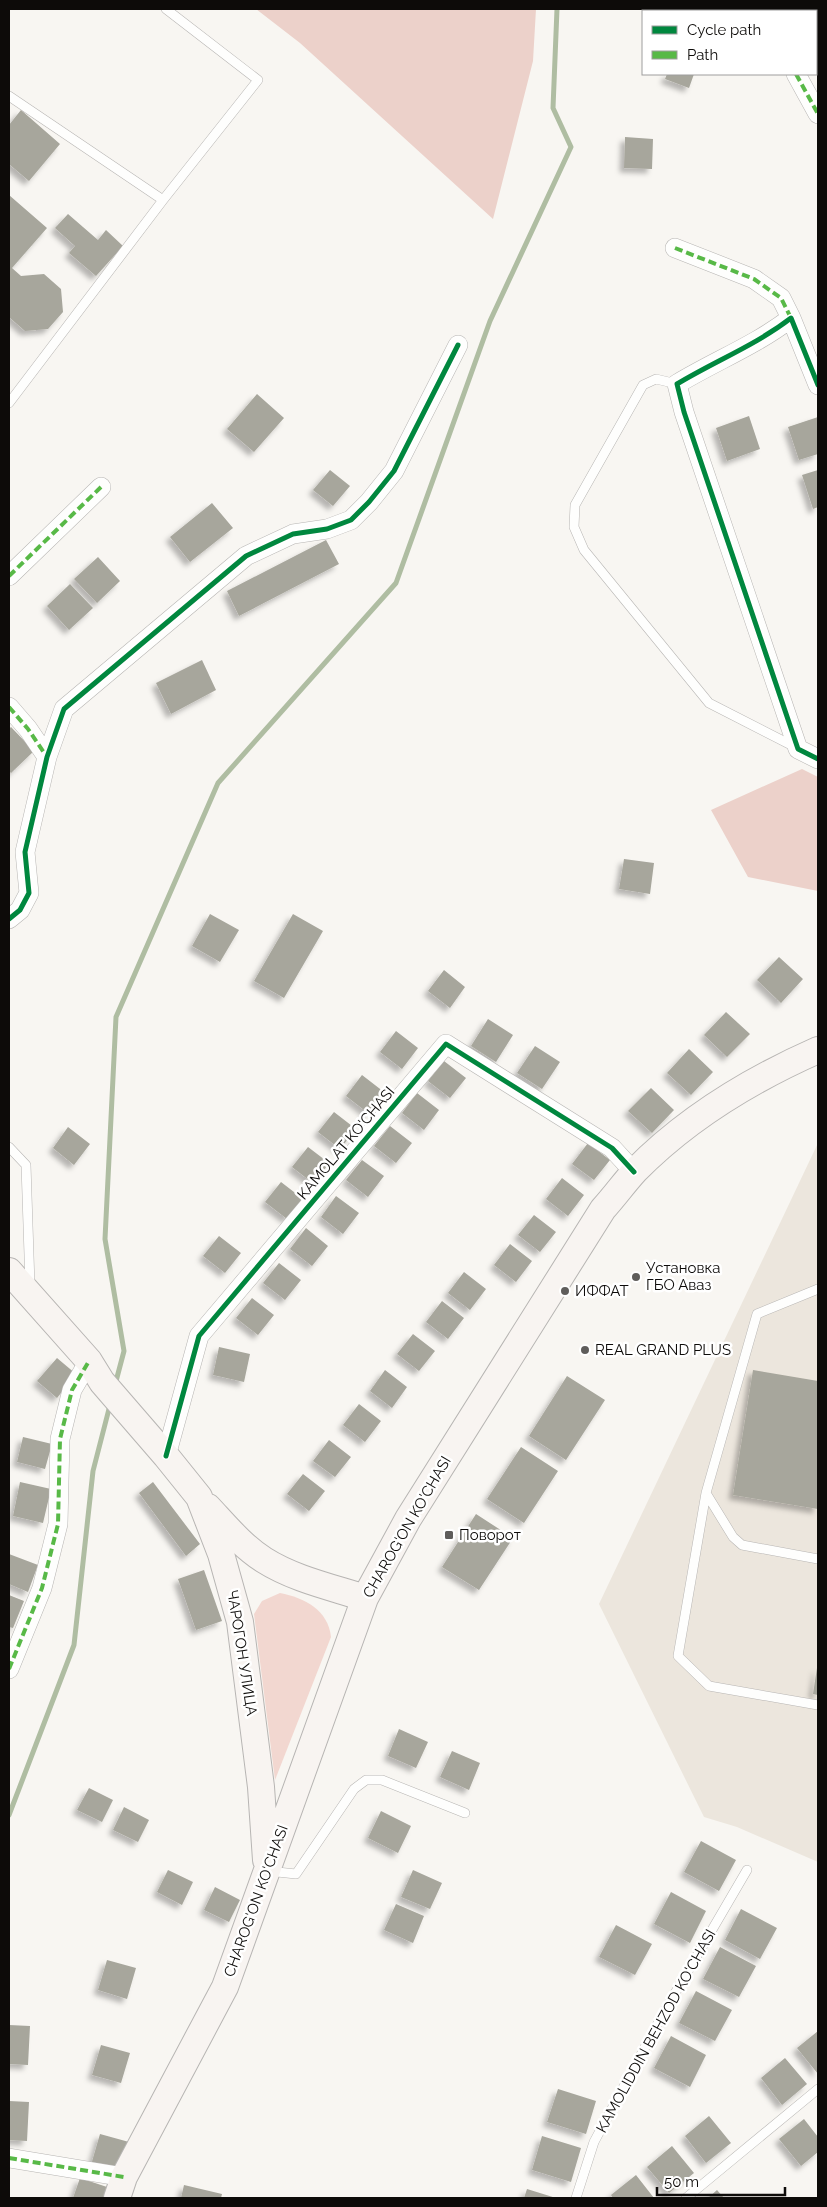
<svg xmlns="http://www.w3.org/2000/svg" width="827" height="2207" viewBox="0 0 827 2207" font-family="Raleway,sans-serif">
<style>
.built{fill:#ece6dd}
.green{fill:#f2d7d0}
.forest{fill:#ecd1ca}
.lines{fill:none;stroke-linecap:round;stroke-linejoin:round}
.stream{stroke:#afbda2;stroke-width:5}
.building{fill:#a7a69c;filter:url(#shadow)}
.lane-casing{stroke:#b7b5b3;stroke-width:10}
.street-casing{stroke:#b7b5b3;stroke-width:20}
.secondary-casing{stroke:#b7b5b3;stroke-width:28}
.lane{stroke:#fefefd;stroke-width:9}
.street{stroke:#fefefd;stroke-width:19}
.secondary{stroke:#f8f4f1;stroke-width:26}
.quiet{stroke:#58b947;stroke-width:4;stroke-dasharray:8 4;stroke-linecap:butt}
.cycleway-casing{stroke:#fff;stroke-width:8}
.cycleway{stroke:#00873e;stroke-width:5}
.poi-dot{fill:#5f5d5b;stroke:#fff;stroke-width:2}
.labels{text-anchor:middle;stroke-width:5;stroke-linejoin:round;paint-order:stroke}
.street-label{font-size:15px;fill:#0d0b09;stroke:#fff}
.poi-label{font-size:15px;fill:#0d0b09;stroke:#fff;text-anchor:start}
</style>
<defs>
<filter id="shadow"><feDropShadow dx="-4.5" dy="4.5" stdDeviation="2.5" flood-color="#0004"/></filter>
</defs>
<rect width="100%" height="100%" fill="#f8f6f2"/>
<!-- built -->
<path class="built" d="M818,1143V1862L737,1827L704,1817L599,1604Z"/>
<!-- green -->
<path class="green" d="M280,1593C305,1598 328,1610 331,1637L275,1780L254,1614L262,1601Z"/>
<!-- forest -->
<path class="forest" d="M256,9H536L533,61L493,219L300,43Z
M802,769L818,777V891L748,877L711,810Z"/>
<g class="lines">
<!-- stream -->
<path class="stream" d="M115,1385L124,1351L105,1239L116,1017L218,783L396,583L490,321L571,147L553,108L557,9
M9,1815L74,1645L93,1471L110,1405"/>
</g>
<!-- building -->
<path class="building" d="M667,74H694L689,88L665,79Z
M21,110L60,144L29,181L9,164V125Z
M625,137L653,139L652,169L624,168Z
M9,195L47,228L12,268L21,276L44,274L61,289L63,312L48,329L25,331L9,317Z
M68,214L98,240L106,230L123,246L96,276L69,253L75,246L55,228Z
M257,394L284,418L254,452L227,429Z
M749,416L760,449L727,461L716,428Z
M818,417V454L799,460L788,427Z
M330,470L350,486L333,506L313,490Z
M818,470V507L813,509L802,475Z
M212,503L233,528L190,562L170,537Z
M326,540L339,564L239,616L227,591Z
M98,557L120,581L97,603L74,579Z
M70,584L93,608L69,630L47,606Z
M202,660L216,690L171,714L156,683Z
M11,727L34,751L11,773L9,771V729Z
M624,859L654,863L650,894L619,889Z
M210,914L239,930L220,962L192,946Z
M293,914L323,931L284,998L254,981Z
M779,957L803,979L781,1003L757,980Z
M444,970L465,987L450,1008L428,991Z
M726,1012L750,1034L727,1057L704,1035Z
M488,1019L513,1035L496,1062L471,1046Z
M396,1031L418,1048L402,1069L380,1052Z
M535,1046L560,1062L542,1089L517,1073Z
M689,1049L713,1072L691,1095L667,1073Z
M444,1061L466,1078L450,1098L428,1081Z
M362,1075L384,1092L368,1113L346,1096Z
M651,1088L674,1110L652,1133L628,1111Z
M417,1093L439,1110L424,1130L402,1113Z
M334,1112L356,1129L340,1149L318,1132Z
M390,1126L412,1143L396,1163L374,1146Z
M68,1127L90,1144L74,1165L53,1148Z
M588,1143L610,1160L594,1180L572,1164Z
M308,1147L329,1163L314,1184L292,1167Z
M362,1160L384,1176L368,1197L346,1180Z
M562,1178L584,1195L568,1216L546,1199Z
M281,1182L303,1199L287,1219L265,1202Z
M336,1196L359,1213L343,1234L321,1217Z
M534,1215L556,1232L540,1252L518,1235Z
M306,1228L328,1246L312,1266L290,1249Z
M219,1236L241,1253L225,1273L203,1256Z
M510,1244L532,1261L516,1282L494,1265Z
M279,1263L301,1280L285,1300L263,1283Z
M464,1272L486,1289L470,1310L448,1293Z
M252,1298L274,1315L258,1335L236,1318Z
M442,1301L464,1318L448,1339L426,1322Z
M413,1334L435,1351L419,1371L397,1354Z
M219,1347L250,1354L244,1382L213,1375Z
M57,1358L76,1374L57,1398L37,1381Z
M385,1370L407,1387L392,1408L370,1391Z
M753,1370L818,1381V1509L733,1495Z
M567,1376L605,1400L566,1460L529,1436Z
M359,1404L381,1421L365,1442L343,1425Z
M23,1437L52,1444L45,1469L17,1462Z
M329,1440L351,1457L335,1477L313,1461Z
M521,1447L558,1471L524,1523L487,1499Z
M303,1474L325,1491L309,1511L287,1494Z
M20,1482L51,1489L43,1523L13,1516Z
M153,1482L200,1544L186,1556L139,1493Z
M476,1514L513,1538L479,1590L442,1567Z
M9,1554L38,1565L28,1592L9,1584Z
M204,1570L222,1621L196,1630L178,1579Z
M9,1595L24,1601L13,1628L9,1627Z
M817,1668H818V1695L813,1694Z
M399,1729L428,1742L416,1768L388,1756Z
M452,1751L480,1763L469,1790L440,1777Z
M89,1788L113,1800L102,1822L77,1810Z
M124,1807L149,1820L138,1842L113,1830Z
M381,1811L411,1826L398,1853L368,1838Z
M701,1841L736,1860L719,1891L684,1872Z
M168,1870L193,1882L182,1905L157,1892Z
M413,1870L442,1883L430,1909L401,1897Z
M215,1887L240,1900L229,1922L204,1910Z
M671,1892L706,1911L690,1943L654,1924Z
M396,1904L424,1916L413,1943L384,1930Z
M741,1909L777,1928L760,1959L725,1940Z
M616,1925L652,1944L635,1975L599,1957Z
M720,1947L756,1966L739,1997L703,1979Z
M107,1960L136,1968L127,1999L98,1990Z
M696,1991L732,2010L715,2041L679,2023Z
M9,2025L30,2026L28,2065L9,2064Z
M818,2031V2074L797,2048Z
M671,2036L706,2055L690,2087L654,2068Z
M101,2045L130,2053L121,2083L92,2075Z
M785,2058L807,2084L782,2105L761,2078Z
M558,2089L596,2101L586,2134L547,2122Z
M9,2101L29,2102L27,2141L9,2140Z
M709,2116L731,2143L706,2163L685,2136Z
M804,2119L818,2137V2152L801,2166L779,2139Z
M100,2134L129,2142L120,2173L91,2165Z
M542,2136L581,2148L571,2182L532,2170Z
M672,2146L694,2173L669,2193L647,2167Z
M636,2175L654,2198H613L611,2195Z
M80,2178L110,2188L107,2198H73Z
M184,2185L222,2194L221,2198H181Z
M527,2189L556,2198H524Z
M717,2190L724,2198H708Z"/>
<g class="lines">
<!-- lane casing -->
<g class="lane-casing">
<path id="lane" d="M9,96L163,200
M677,384L656,379L643,385L575,505L574,527L584,550L709,703L797,748
M9,403L163,200L258,80L166,9
M9,1147L26,1165L30,1285
M818,1289L757,1314L706,1493L678,1656L709,1686L818,1705
M706,1493L733,1537L742,1545L818,1559
M268,1871L296,1874L354,1789L366,1780H382L465,1813
M576,2198L594,2142L664,2012L747,1870
M686,2198L818,2089"/>
</g>
<!-- street casing -->
<g class="street-casing">
<path id="street" d="M760,9L762,11
M796,74L818,114
M675,248L754,279L781,298L791,318
M818,385L791,318C756,345 715,361 677,384L684,412L798,749L818,759
M9,576L101,487
M9,707L28,729L47,757
M9,919L20,910L29,893L25,852L47,757L64,709L246,556L293,534L327,529L351,520L369,502L394,471L458,345
M166,1456L199,1336L446,1044L612,1148L634,1172
M9,1669L42,1588L58,1524L60,1439L72,1390L89,1361
M9,2158L124,2177"/>
</g>
<!-- secondary casing -->
<g class="secondary-casing">
<path id="secondary" d="M9,1271L89,1361L102,1382L166,1456L199,1497L221,1554L240,1622L261,1787L266,1860
M208,1507C225,1525 242,1546 264,1560C294,1579 331,1587 365,1598
M117,2198L124,2177L225,1987L365,1598L408,1519L603,1209C614,1197 624,1183 635,1171C687,1118 750,1080 818,1050"/>
</g>
<!-- lane -->
<use href="#lane" class="lane"/>
<!-- street -->
<use href="#street" class="street"/>
<!-- secondary -->
<use href="#secondary" class="secondary"/>
<!-- quiet -->
<path class="quiet" d="M760,9L762,11
M796,74L818,114
M675,248L754,279L781,298L791,318
M9,576L101,487
M9,707L28,729L47,757
M9,1669L42,1588L58,1524L60,1439L72,1390L89,1361
M9,2158L124,2177"/>
<!-- cycleway casing -->
<g class="cycleway-casing">
<path id="cycleway" d="M818,385L791,318C756,345 715,361 677,384L684,412L798,749L818,759
M9,919L20,910L29,893L25,852L47,757L64,709L246,556L293,534L327,529L351,520L369,502L394,471L458,345
M166,1456L199,1336L446,1044L612,1148L634,1172"/>
</g>
<!-- cycleway -->
<use href="#cycleway" class="cycleway"/>
</g>
<!-- markers -->
<g class="poi-dot">
<circle cx="636" cy="1277" r="5"/>
<circle cx="565" cy="1291" r="5"/>
<circle cx="585" cy="1350" r="5"/>
<rect x="444" y="1530" width="10" height="10" rx="2.5"/>
</g>
<g class="labels">
<!-- street labels -->
<g class="street-label">
<text transform="translate(346 1143) rotate(-50)" y="5">KAMOLAT KO'CHASI</text>
<text transform="translate(407 1527) rotate(-60)" y="5">CHAROG'ON KO'CHASI</text>
<text transform="translate(242 1653) rotate(81)" y="5">ЧАРОГОН УЛИЦА</text>
<text transform="translate(256 1901) rotate(-70)" y="5">CHAROG'ON KO'CHASI</text>
<text transform="translate(656 2031) rotate(-61)" y="5">KAMOLIDDIN BEHZOD KO'CHASI</text>
</g>
<!-- poi labels -->
<g class="poi-label">
<text x="646" y="1273">Установка<tspan x="646" dy="17">ГБО Аваз</tspan></text>
<text x="575" y="1296">ИФФАТ</text>
<text x="595" y="1355">REAL GRAND PLUS</text>
<text x="459" y="1540">Поворот</text>
</g>
</g>
<!-- border -->
<rect width="827" height="2207" fill="none" stroke="#0d0b09" stroke-width="20"/>
<!-- legend -->
<rect x="642" y="10" width="175" height="65" fill="#ffffff" stroke="#9e9d9d"/>
<rect x="652" y="26" width="25" height="8" fill="#00873e" stroke="#9e9d9d"/>
<text x="687" y="35" font-size="15" fill="#0d0b09">Cycle path</text>
<rect x="652" y="51" width="25" height="8" fill="#58b947" stroke="#9e9d9d"/>
<text x="687" y="60" font-size="15" fill="#0d0b09">Path</text>
<!-- scale -->
<path d="M657 2187v8h128v-8" fill="none" stroke="#0d0b09" stroke-width="2.5"/>
<text x="664" y="2187" font-size="15" fill="#0d0b09" stroke="#ffffff" stroke-width="4" paint-order="stroke">50 m</text>
</svg>
